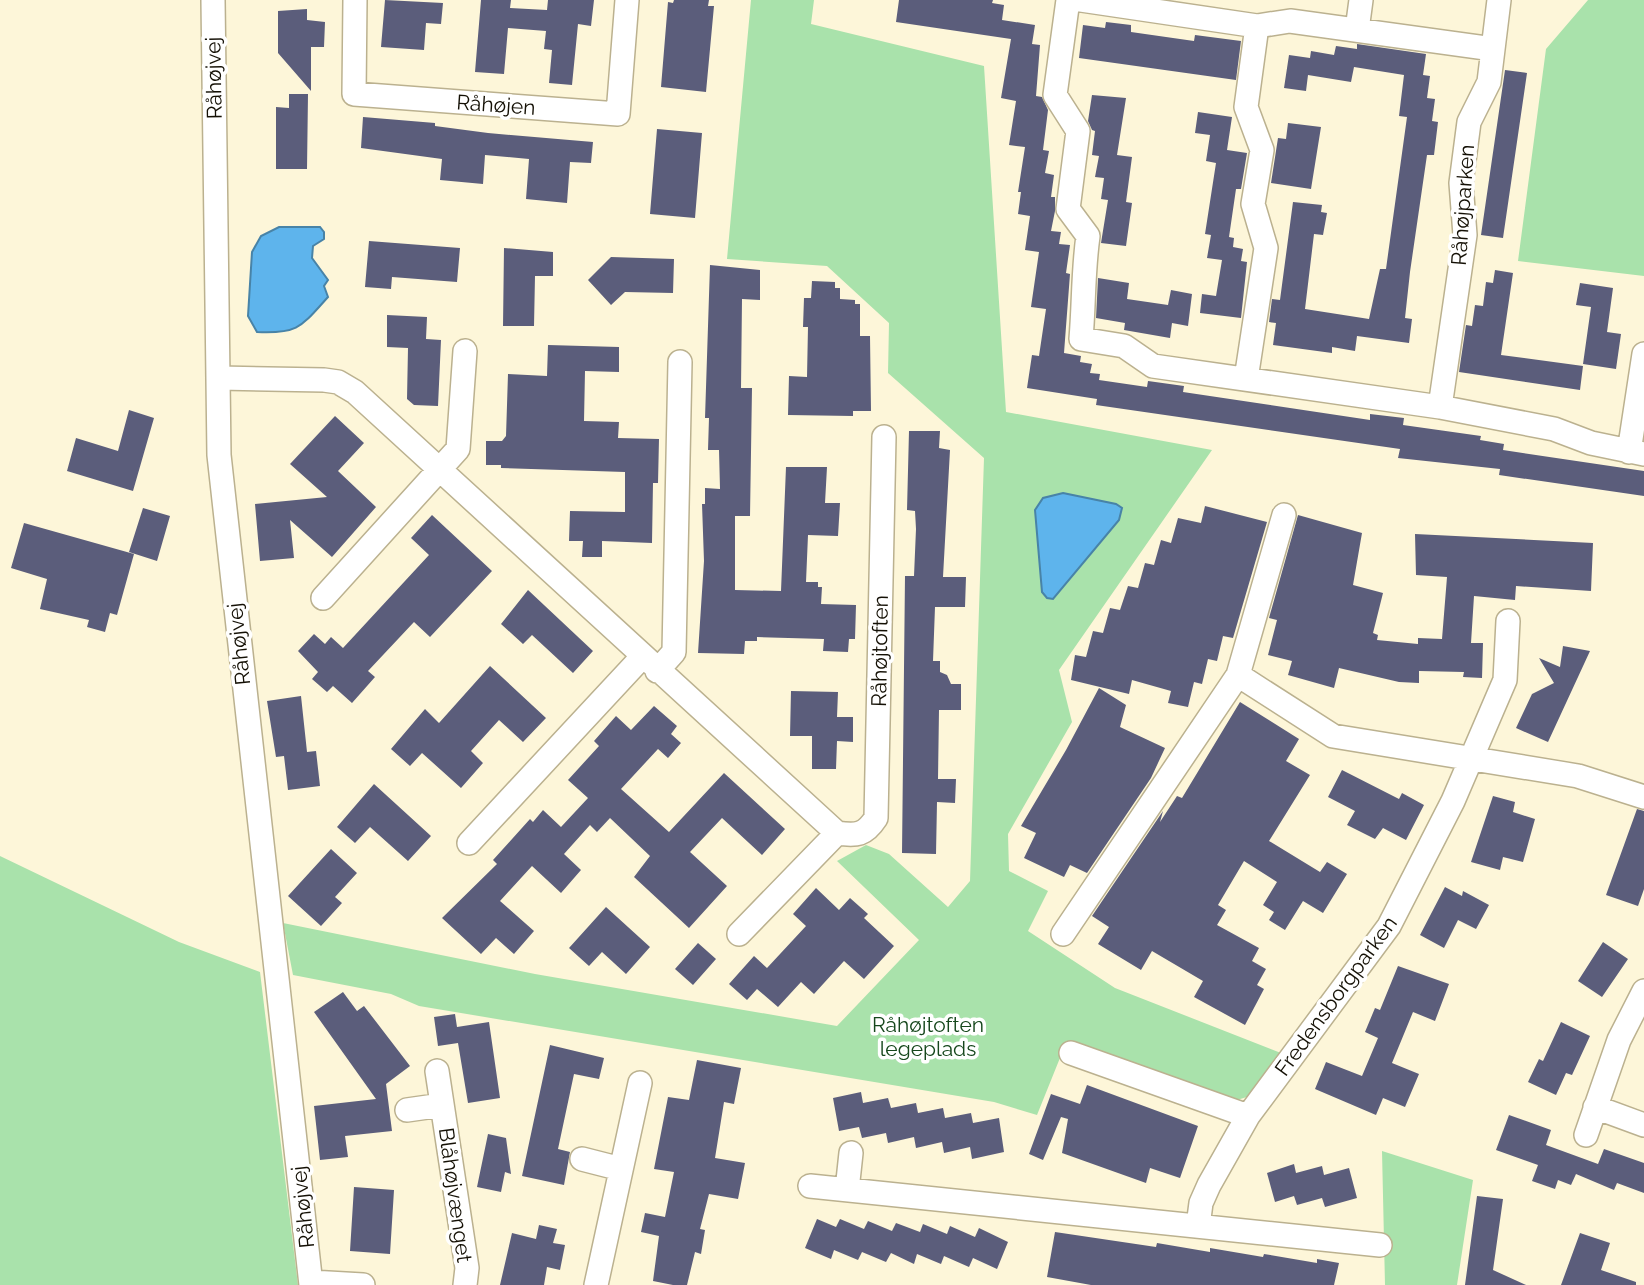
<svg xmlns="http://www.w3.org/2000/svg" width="1644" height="1285" viewBox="0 0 1644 1285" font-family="Raleway,sans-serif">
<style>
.green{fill:#a9e2ab}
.water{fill:#5eb4ec;stroke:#4883a7;stroke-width:2}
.building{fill:#5b5d7b}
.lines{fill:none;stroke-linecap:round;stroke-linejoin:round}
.street-casing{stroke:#bbb18f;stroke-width:26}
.street{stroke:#fff;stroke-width:23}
.labels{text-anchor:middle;stroke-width:7;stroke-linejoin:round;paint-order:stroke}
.street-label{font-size:21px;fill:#141005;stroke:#fff}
.park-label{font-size:21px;fill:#16471c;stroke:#fff}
</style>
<rect width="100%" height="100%" fill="#fdf6d9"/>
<!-- green -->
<path class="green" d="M751,0H814L811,24L984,66L1006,412L1212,450L1059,670L1072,722L1008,834L1009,871L1048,891L1028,931L1115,988L1281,1053L1250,1096L1237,1100L1066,1043L1037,1115L994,1102L419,1006L391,994L293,975L283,923L535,974L837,1026L919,940L837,861L866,845L889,854L948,907L970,881L984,458L888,373L889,323L827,266L727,259Z
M1588,0H1644V276L1518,261L1546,49Z
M0,856L179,942L260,972L298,1285H0Z
M1382,1151L1473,1180L1457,1285H1385Z"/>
<!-- water -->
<path class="water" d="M279,227H320L324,232V239L313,246L312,258L328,280L324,286L328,297C301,327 298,334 257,332L248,316L252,252L261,236Z
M1063,493L1116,504L1122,508L1119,520L1053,599L1047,598L1042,592L1035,510L1043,498Z"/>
<!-- building -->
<path class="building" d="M385,0L443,3L441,24L426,23L424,50L381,47Z
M481,0H511L510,8L547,10L548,0H594L591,26L578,24L572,85L549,83L552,50L544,49L546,31L508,28L504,74L475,72Z
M674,0H709L708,6H714L706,92L661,87L668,2L673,3Z
M899,0H993L992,3L1004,5L1002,20L1035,25L1032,44L1040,45L1036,96L1042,97L1048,110L1043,150L1049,151L1045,173L1054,175L1051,197H1055V211L1051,231L1061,232L1059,244L1070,245L1066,273L1070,274L1064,353L1081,356L1080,362L1092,364L1090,373L1100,374L1099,380L1147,387L1148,381L1184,386L1183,392L1370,420V414L1404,418L1403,425L1481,436L1480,440L1504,444L1503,450L1644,471V496L1499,475L1500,469L1398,458L1400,449L1096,405L1097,399L1027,388L1032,355L1039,356L1046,309L1031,307L1039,252L1025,250L1030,216L1018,214L1021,192H1018L1025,147L1009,145L1016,101L1001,98L1011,39L896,22Z
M307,9V20L325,22L324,47H311V91L278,53V11Z
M1106,22L1131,25V32L1194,41L1195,35L1241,41L1236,80L1079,58L1083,25L1105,28Z
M1357,44L1426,54L1423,75L1430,76L1427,98L1435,99L1432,121L1438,122L1434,155H1427L1410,272L1405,318L1412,319L1409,343L1357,336L1355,351L1332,347V353L1273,345L1276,323L1269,322L1272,299L1280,300L1293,202L1322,205L1321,212L1327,213L1323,235L1314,234L1305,309L1369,319L1380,269H1386L1407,117L1399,116L1404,75L1354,67L1351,82L1308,75L1306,91L1284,88L1289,55L1310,58L1311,51L1334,55L1336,46L1357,49Z
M1505,70L1527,73L1503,238L1481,235Z
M289,94H308L307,169H276V107L289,108Z
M1092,95L1126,98L1117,155L1132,157L1126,202L1132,203L1126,246L1101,243L1108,200L1101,199L1104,178L1095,177L1099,156L1092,155L1095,131L1092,130L1088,121Z
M1198,112L1232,117L1227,150L1247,153L1241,189H1236L1229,237L1234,238L1233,247L1243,249L1241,261L1247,262L1241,318L1200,313L1202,294L1216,296L1222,260L1207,258L1211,235L1205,234L1216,163L1206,161L1210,135L1195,133Z
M363,117L435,123V126L488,133L593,142L591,163L570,162L567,203L526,199L529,159L485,155L483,184L440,180L442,159L361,148Z
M1288,123L1321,127L1311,189L1271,183L1278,138L1286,139Z
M657,129L702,133L695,218L650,214Z
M369,241L460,248L457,282L392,277L391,289L365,287Z
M504,248L553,252V276H535L534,326H503Z
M611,257L674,259L673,293L625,292L611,305L588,280Z
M710,265L760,270V300L742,299L741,388H752L750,516H735V590L781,591L786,467H827L825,503H840L838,536L808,535L806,582H818V587H822L821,604L856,605L855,639H849L848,652L823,651L824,639L757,637V641H745L744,654L698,653L704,561L702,504H705V488L720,489L719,450H708L709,418H705Z
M1495,270L1513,273L1501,355L1583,366L1580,390L1459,372L1466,325L1472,326L1475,305L1483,306L1486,282L1493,283Z
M1098,278L1129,283L1127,299L1168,305L1171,290L1192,294L1188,326L1172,323L1170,338L1124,330L1125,323L1096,318Z
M812,281L835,282V288H840V299L855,300V304H860V336H870L871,411H853V416L788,415L789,376L807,377L808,327H803L804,298H811Z
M1580,283L1613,288L1607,332L1621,334L1616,369L1583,364L1591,307L1576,305Z
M387,315L427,317L426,339L441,340L438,406L414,405L407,399L408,348L387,347Z
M548,345L619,347V372L585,371L584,421L619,422L618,438L659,439L658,483H653L652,543L602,541V557H582L583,541H569L570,511L625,512V472L501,468V465H486V441H502L506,436L508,374L547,376Z
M129,410L154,418L133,491L67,471L76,438L118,451Z
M335,416L364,443L338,471L376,507L332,557L290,520L294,558L260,561L255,504L327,497L290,464Z
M909,431H940L939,448L950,450L943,577H966L965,607H935L933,661H940V672L947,675L951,684H961V710H939L938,779H956L955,803L937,802L936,854L902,853L905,576H914L916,529L915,511L907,510Z
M1205,506L1267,522L1233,638L1223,636L1217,661L1208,659L1202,684L1194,682L1188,707L1168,703L1171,691L1132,680L1129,694L1071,680L1075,655L1086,657L1093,631L1103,633L1110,608L1120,610L1128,586L1138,588L1145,563L1154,565L1161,540L1171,543L1178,518L1201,523Z
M143,508L170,516L157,561L129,552Z
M432,515L492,571L430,637L414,622L368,671L375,677L352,703L333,686L327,692L312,679L318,672L298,651L314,634L325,644L331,637L343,648L429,555L411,538Z
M1298,515L1362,533L1353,585L1383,593L1373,633L1378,635L1377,640L1418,644V638L1442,639L1447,577L1416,575L1415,534L1593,543L1591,591L1516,586L1515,600L1474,596L1471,643H1483L1482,678L1463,677L1464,672L1419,671V683L1399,682L1339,668L1334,688L1288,675L1292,661L1268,655L1277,620L1269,618Z
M24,523L134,554L117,615L110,613L105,632L87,627L89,620L40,609L47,579L11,568Z
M528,590L593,651L573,673L532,635L523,644L501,624Z
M1563,646L1590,651L1548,742L1516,728L1532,694L1554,683L1539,658L1560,667Z
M490,666L546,718L523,742L499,720L471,751L483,763L461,788L422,753L410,766L391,749L425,709L439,723Z
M1099,688L1126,705L1120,727L1165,748L1151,778L1087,873L1070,865L1064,877L1024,858L1036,833L1021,826L1066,750Z
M791,691L838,692L837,717H853V742L837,741L836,769H812V736H790Z
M301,696L307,752L316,751L320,786L288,790L284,756L276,757L267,701Z
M1240,702L1299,739L1286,761L1310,775L1269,841L1320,872L1327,862L1347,874L1323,913L1303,901L1285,930L1269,920L1274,912L1263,905L1277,882L1244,861L1218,905L1226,910L1217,925L1259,948L1252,961L1266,969L1257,985L1264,989L1245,1025L1194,997L1203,981L1152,951L1141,970L1098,944L1109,927L1092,916L1163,811L1160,822L1177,796L1182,798Z
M654,706L677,726L671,734L681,743L668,758L658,749L621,789L669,832L724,773L785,829L762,855L722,818L690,852L727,886L689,928L634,877L650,856L610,818L597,832L590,825L564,854L581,870L561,893L532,866L500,901L534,931L514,954L496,938L481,954L442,918L497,864L493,860L530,819L533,822L543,810L561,827L588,798L568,780L599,746L594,741L616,716L631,730Z
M1342,770L1399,799L1402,793L1424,805L1406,840L1383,828L1375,839L1347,825L1355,811L1328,797Z
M374,784L431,836L408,861L370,827L355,843L337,827Z
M1493,796L1515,802L1513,812L1535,819L1523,862L1503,857L1500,870L1471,862Z
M1637,809L1644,811V889L1638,906L1606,895Z
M331,849L357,873L335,897L342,903L321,926L288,896Z
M1445,887L1462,896L1463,891L1489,905L1476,929L1458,920L1444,948L1420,935Z
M816,888L839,910L850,898L868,914L864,918L894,946L864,979L844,961L814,994L801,982L778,1007L757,989L747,1000L729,984L754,956L767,968L806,926L793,914Z
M606,907L650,947L626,974L602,952L589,966L569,948Z
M1603,942L1628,959L1602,997L1578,981Z
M698,943L716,959L693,985L675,969Z
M1398,966L1449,984L1435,1021L1413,1012L1392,1063L1419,1074L1405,1107L1383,1098L1376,1115L1315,1089L1326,1062L1362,1076L1378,1038L1365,1032L1375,1008L1380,1010Z
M343,992L357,1011L364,1006L410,1066L386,1084L392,1131L345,1136L348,1157L320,1160L314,1106L376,1099L314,1012Z
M455,1014L457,1027L489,1022L500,1098L468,1103L458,1043L438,1046L434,1017Z
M1561,1022L1590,1036L1572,1075L1566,1073L1556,1095L1528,1082L1539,1059L1543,1061Z
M550,1045L604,1058L599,1079L574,1074L558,1149L570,1152L564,1185L522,1176Z
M697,1060L741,1068L734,1104L724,1102L715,1158L745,1163L738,1199L709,1194L700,1229L705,1230L701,1254L695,1252L687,1285H673L653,1281L659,1236L641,1232L645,1213L665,1217L674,1172L654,1169L668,1097L689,1100Z
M1087,1085L1198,1126L1180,1178L1150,1168L1146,1183L1062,1153L1068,1119L1061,1117L1043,1160L1029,1154L1051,1094L1080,1104Z
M861,1092L863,1103L888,1098L891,1108L916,1103L918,1113L943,1108L945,1118L971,1113L973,1123L999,1118L1004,1152L972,1159L970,1147L944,1153L942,1142L916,1148L914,1137L888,1143L886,1133L862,1138L859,1127L839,1131L833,1098Z
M1509,1115L1551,1130L1546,1145L1598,1164L1604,1149L1644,1163V1193L1617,1183L1614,1190L1576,1174L1571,1185L1558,1180L1555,1189L1532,1181L1538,1165L1496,1150Z
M488,1134L506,1138L511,1174L505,1172L501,1192L477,1187Z
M1294,1164L1296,1173L1322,1166L1324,1175L1349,1168L1357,1198L1325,1207L1322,1198L1297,1205L1294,1196L1275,1202L1267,1173Z
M354,1187L394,1190L390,1254L350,1251Z
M1477,1196L1503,1199L1493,1270L1526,1285H1465Z
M817,1219L836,1227L840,1219L864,1229L868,1221L892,1231L896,1223L920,1232L923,1224L947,1234L950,1226L975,1237L979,1228L1008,1242L997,1269L973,1258L969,1267L944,1256L941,1264L917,1254L914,1264L891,1253L886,1262L862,1252L858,1260L834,1250L831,1259L805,1248Z
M539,1225L557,1229L553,1243L565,1245L560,1270L547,1267L544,1285H500L512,1233L536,1239Z
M1055,1232L1156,1247L1157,1243L1210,1252V1248L1263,1257L1264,1254L1317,1263V1259L1339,1263L1334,1285H1091L1047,1277Z
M1580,1233L1610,1243L1601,1270L1636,1282V1285H1561Z"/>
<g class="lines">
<!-- street casing -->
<g class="street-casing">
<path id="street" d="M213,0L219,455L311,1285
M355,0L354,94L618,114L627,0
M1068,0L1055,95L1078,131L1068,209L1088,236C1083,271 1084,304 1081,339L1124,346L1153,366L1440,407L1554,429L1591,443L1644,454
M1081,0L1257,26L1290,21L1493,49
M1357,30L1361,0
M219,378L324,380L338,382L355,392L837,833C857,836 865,835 876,818L884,437
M1246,379L1266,248L1253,204L1262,150L1246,107L1257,26
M1440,407L1465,235L1461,183L1469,122L1489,82L1499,0
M1629,452L1644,354
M323,598L458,449L465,351
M657,671L674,652L680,362
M1238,675L1333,736L1578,776L1644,797
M469,843L642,657
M739,934L837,833
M1063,934L1238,675L1284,515
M1071,1053L1248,1116
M437,1071L467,1268L465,1285
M1595,1107L1644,1125
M407,1110L442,1105
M1586,1135L1619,1040L1644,991
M582,1159L621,1169
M810,1186L1380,1245
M847,1190L851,1153
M1198,1226L1201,1203L1209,1185L1248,1116L1389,926L1453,801L1505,680L1508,621
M311,1282L363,1285
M596,1285L640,1083"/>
</g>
<!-- street -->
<use href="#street" class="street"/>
</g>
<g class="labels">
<!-- street labels -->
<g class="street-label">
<text transform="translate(214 78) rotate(-91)" y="7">Råhøjvej</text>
<text transform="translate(496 105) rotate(4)" y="7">Råhøjen</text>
<text transform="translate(1463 205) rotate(-86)" y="7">Råhøjparken</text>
<text transform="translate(239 644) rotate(-96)" y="7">Råhøjvej</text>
<text transform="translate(880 651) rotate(-89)" y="7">Råhøjtoften</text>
<text transform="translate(1336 996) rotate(-54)" y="7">Fredensborgparken</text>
<text transform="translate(455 1195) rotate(82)" y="7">Blåhøjvænget</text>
<text transform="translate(303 1207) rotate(-96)" y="7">Råhøjvej</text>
</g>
<!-- park labels -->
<g class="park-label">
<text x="928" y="1032">Råhøjtoften<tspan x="928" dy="24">legeplads</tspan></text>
</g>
</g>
</svg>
